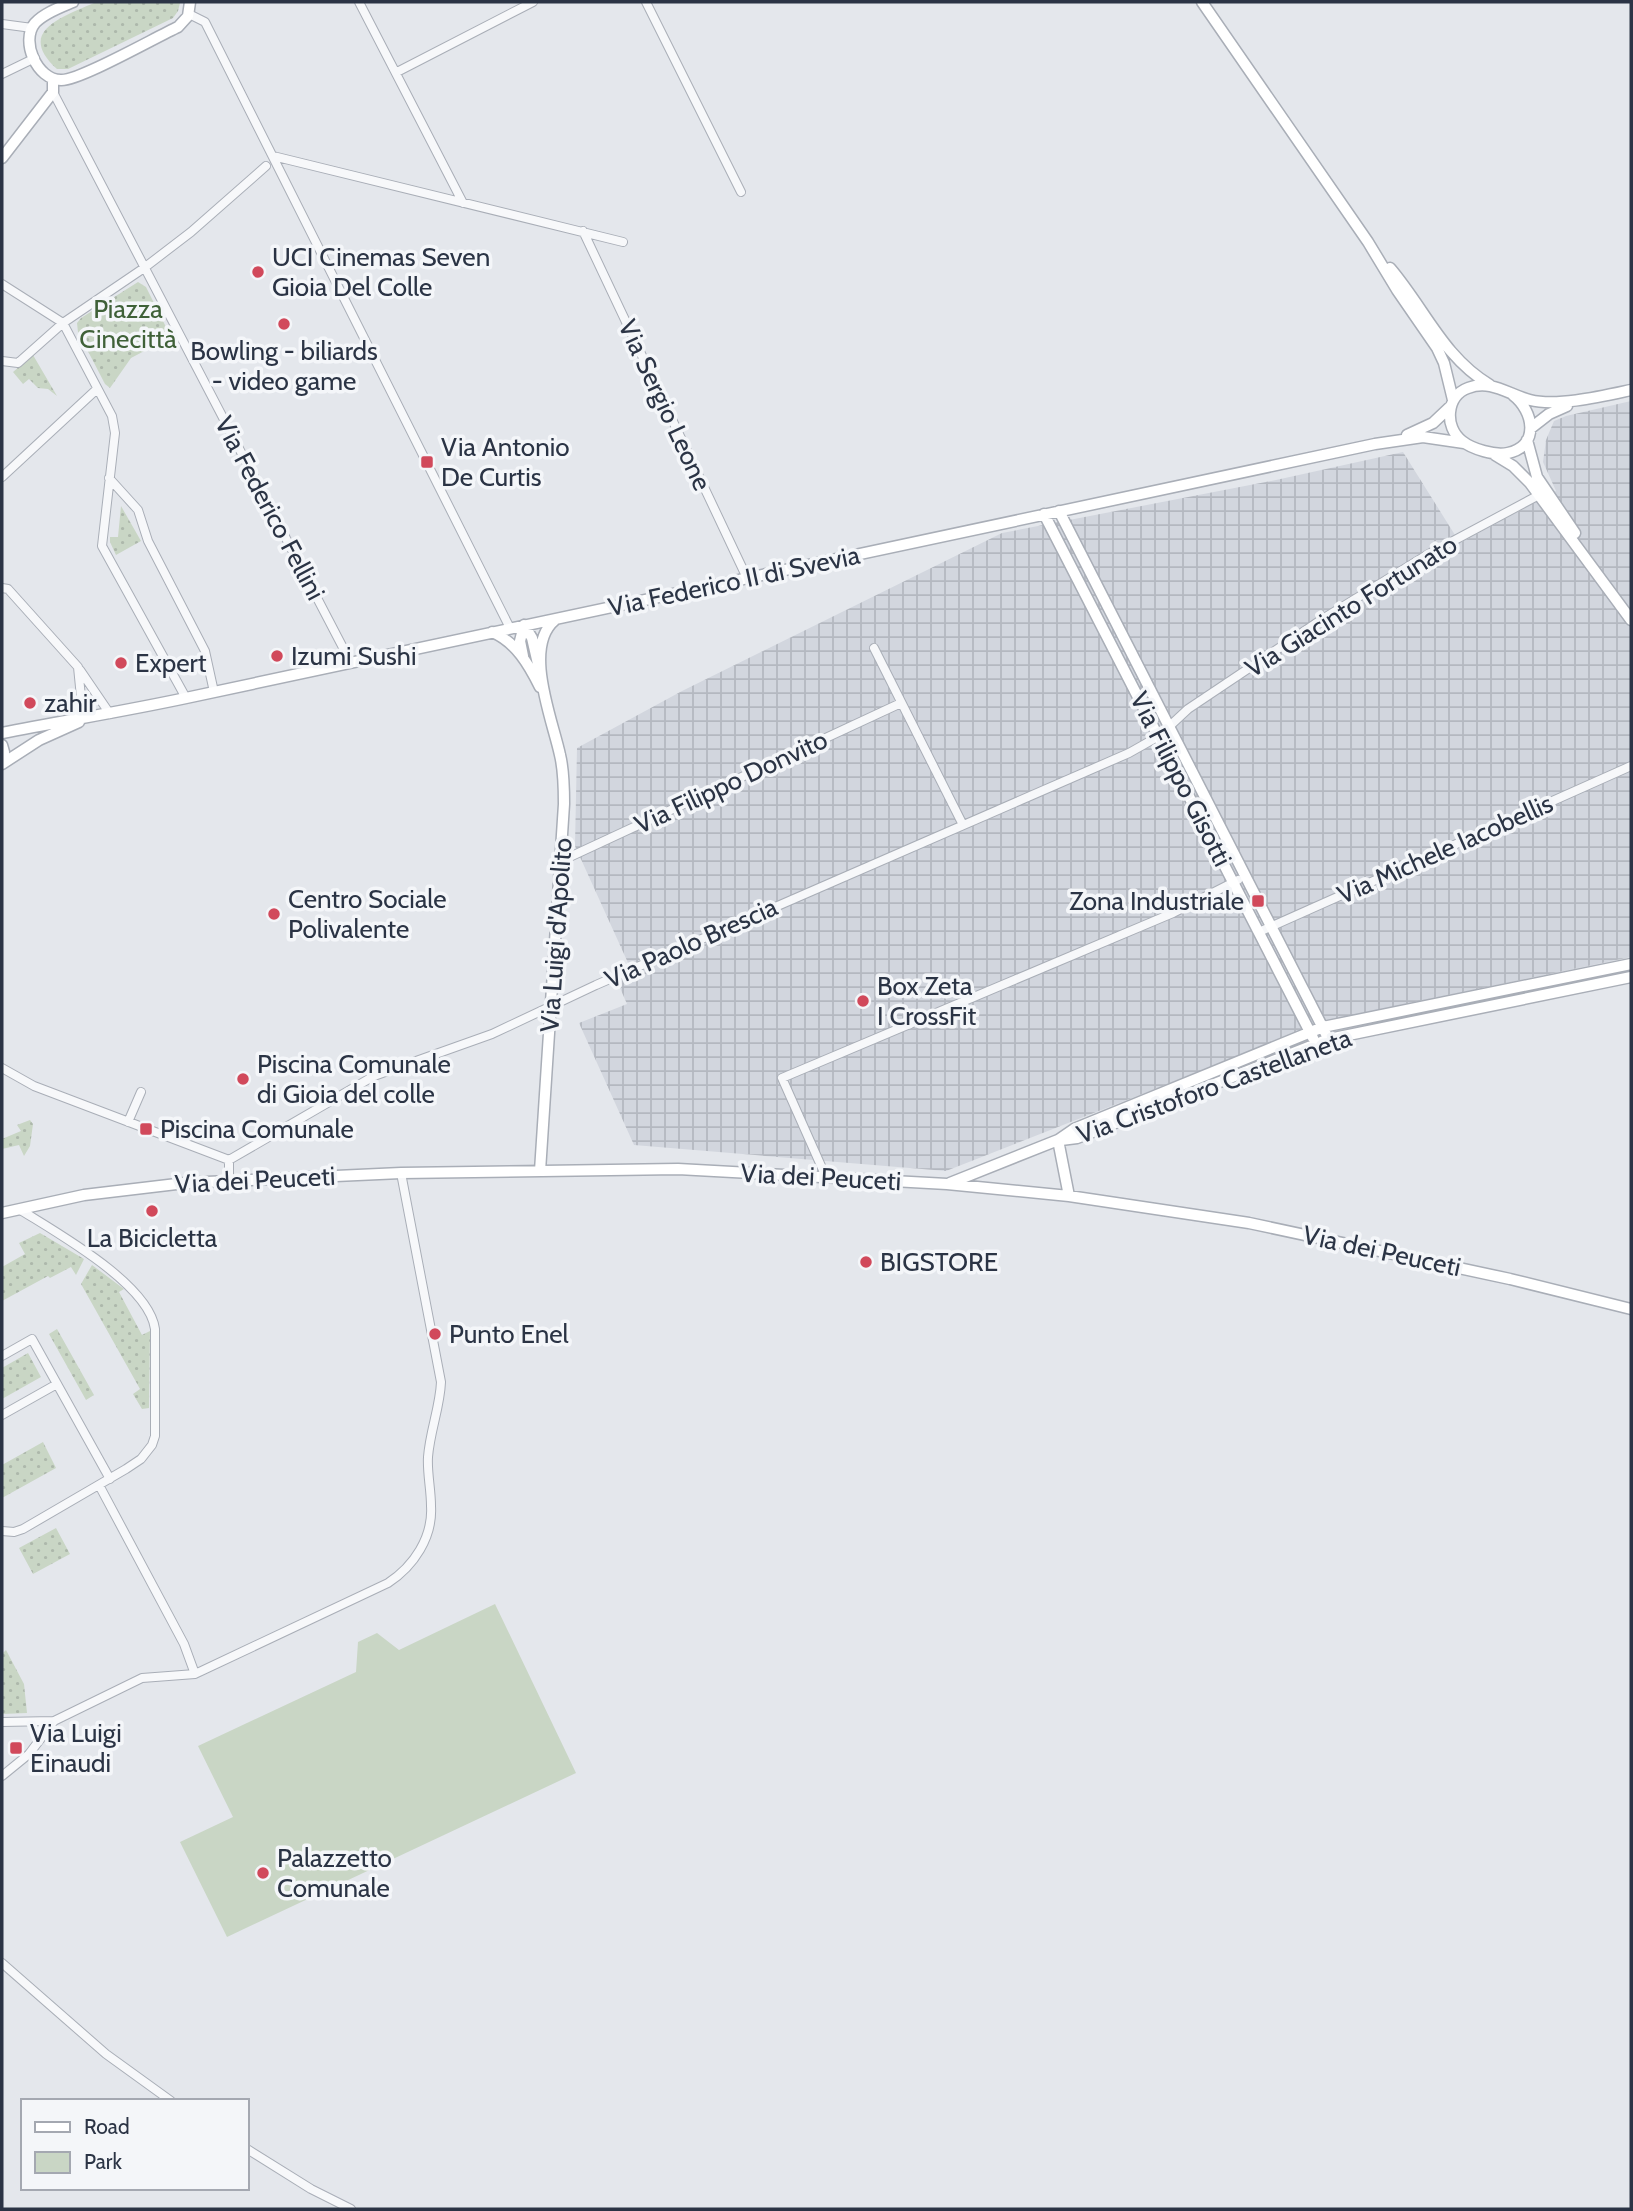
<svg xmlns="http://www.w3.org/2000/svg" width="1633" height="2211" viewBox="0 0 1633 2211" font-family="Cabin,sans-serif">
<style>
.industrial{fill:url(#industrial-grid)}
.green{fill:url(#green-dots)}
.pitch{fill:#c9d6c5}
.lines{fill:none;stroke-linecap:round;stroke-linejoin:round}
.street-casing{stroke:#a9aeb7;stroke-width:10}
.secondary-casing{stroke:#a9aeb7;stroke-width:13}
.street{stroke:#f7f8fa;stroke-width:8}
.secondary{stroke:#fff;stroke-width:10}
.poi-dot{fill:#d1495b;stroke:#f4f6f9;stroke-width:2.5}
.labels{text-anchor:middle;stroke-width:7;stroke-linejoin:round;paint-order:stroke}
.poi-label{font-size:26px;fill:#2b3445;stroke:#f4f6f9;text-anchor:start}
.park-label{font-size:26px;fill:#3f6138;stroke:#f4f6f9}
.street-label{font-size:26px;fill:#2b3445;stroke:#f4f6f9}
</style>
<defs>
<pattern id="industrial-grid" width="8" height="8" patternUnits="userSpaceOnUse" patternTransform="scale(1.75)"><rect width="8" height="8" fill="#d2d6de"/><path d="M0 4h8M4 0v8" fill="none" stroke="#b4b8c0"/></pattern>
<pattern id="green-dots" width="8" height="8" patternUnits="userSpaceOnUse" patternTransform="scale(1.75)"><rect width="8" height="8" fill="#c9d6c5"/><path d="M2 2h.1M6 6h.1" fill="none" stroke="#adb8ab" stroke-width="1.8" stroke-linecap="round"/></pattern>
</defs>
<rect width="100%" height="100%" fill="#e4e7ec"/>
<!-- industrial -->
<path class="industrial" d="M1631,401V957L1333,1019L946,1171L634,1145L579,1023L627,1004L613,972L629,965L575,846L577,748L682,691L1002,533L1276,480L1403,452L1460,543L1556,491L1543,462L1546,440L1554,421L1566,416Z"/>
<!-- green -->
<path class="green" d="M96,2H180V3L178,11L173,18L68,69H57C14,30 66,16 96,2Z
M138,282L146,287L171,337L131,358L110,388L105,384L78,332L77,323L81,318Z
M33,355L57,396L48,389L38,388L29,379L23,384L13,372Z
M121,506L141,541L116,555L110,542V537H118Z
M30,1120L33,1124L30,1146L24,1156L19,1145L2,1149V1139L21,1131L17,1125Z
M40,1233L84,1259L76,1275L71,1267L50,1278L48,1276L2,1301V1267L25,1254L19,1243Z
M92,1265L124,1289L119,1292L142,1335L150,1331L149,1408L142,1409L133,1394L140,1389L81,1284Z
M57,1329L94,1395L86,1400L49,1334Z
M28,1353L41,1377L2,1399V1368Z
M43,1442L56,1468L2,1498V1465Z
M56,1528L70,1554L33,1574L19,1548Z
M6,1650L24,1684L27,1713L2,1714V1654Z"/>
<!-- pitch -->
<path class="pitch" d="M495,1604L576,1773L227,1937L180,1842L233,1817L198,1746L356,1672L358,1642L377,1633L399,1650Z"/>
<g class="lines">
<!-- street casing -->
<g class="street-casing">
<path id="street" d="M359,2L463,203
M646,2L741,192
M189,14L205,22L510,628
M2,24L32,28
M397,72L533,2
M2,74L35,58
M53,92L351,663
M273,156L623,242
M583,231L747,578
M2,284L63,323L112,416L115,433L102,546L186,698
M2,361L18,363L63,323L144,268L191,232L266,166
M2,477L97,389
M109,478L138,510L148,541L205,651L214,692
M2,588L8,589L78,667L81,697L74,719
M874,648L963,825
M80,670L110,714
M561,861L901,703
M1259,932L1631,766
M2,1068L34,1086L229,1160V1180
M128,1122L141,1092
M229,1160L374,1076L492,1034L596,985L1129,753L1159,736L1188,709L1321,620L1427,555L1539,495
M826,1177L782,1078L1173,913L1238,880
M2,1356L32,1339L110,1479
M2,1415L57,1384
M99,1485L184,1644L195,1674
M2,1531L14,1532L23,1529L126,1469L141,1459L152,1445L155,1436V1329C149,1284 57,1233 19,1209
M2,1722L54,1721L142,1678L195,1674L388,1583C414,1566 433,1537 431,1506C431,1489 427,1473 428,1457C430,1431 440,1407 441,1382L401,1173
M2,1776L29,1754L54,1721
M2,1963L106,2054L171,2101
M247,2149L311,2189L351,2209"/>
</g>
<!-- secondary casing -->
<g class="secondary-casing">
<path id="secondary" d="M73,2C61,7 44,13 35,23C20,41 37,80 61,80C79,81 156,37 178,27L188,16L190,2
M1202,2L1368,242L1397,290L1437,348L1444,363L1453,400
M2,158L53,92V79
M1390,268C1425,309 1443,357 1490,385
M1513,395C1534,411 1540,446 1508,453C1495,456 1472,449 1462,441C1444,427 1446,396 1468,388C1491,379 1509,395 1530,400C1557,407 1603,396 1631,390
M1531,428L1549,414L1567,406
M1407,435L1433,423L1451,406
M1527,440L1537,477L1575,533
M1495,455L1513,466L1530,483L1631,620
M1059,511L1326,1034
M1044,514L1313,1038
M524,625L532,638L538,664
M492,632C516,642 529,665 540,687
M523,656L520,641L524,625
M2,733C63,721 125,711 186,698L1375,444L1423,437L1464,443
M2,745L4,752L2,762
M2,764L39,740L79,722
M1058,1140L1069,1196
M1061,1140L1077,1138L1329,1039L1631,977
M540,1171L564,804C564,788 564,771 560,755C553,721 522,647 555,620
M950,1183L1058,1140L1074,1129L1323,1027L1631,964
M2,1213L84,1195L185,1183L401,1173L678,1169L947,1184L1069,1196L1249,1223L1510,1279L1631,1309"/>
</g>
<!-- street -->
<use href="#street" class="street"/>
<!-- secondary -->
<use href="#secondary" class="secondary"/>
</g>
<!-- markers -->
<g class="poi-dot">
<circle cx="258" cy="272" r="7"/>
<circle cx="284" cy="324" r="7"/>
<rect x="420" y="455" width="14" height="14" rx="3.5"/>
<circle cx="277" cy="656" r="7"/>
<circle cx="121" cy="663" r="7"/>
<circle cx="30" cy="703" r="7"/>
<rect x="1251" y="894" width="14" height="14" rx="3.5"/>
<circle cx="274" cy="914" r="7"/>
<circle cx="863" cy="1001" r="7"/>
<circle cx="243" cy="1079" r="7"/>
<rect x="139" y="1122" width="14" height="14" rx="3.5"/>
<circle cx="152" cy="1211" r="7"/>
<circle cx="866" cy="1262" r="7"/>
<circle cx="435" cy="1334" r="7"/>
<rect x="9" y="1741" width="14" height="14" rx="3.5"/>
<circle cx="263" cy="1873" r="7"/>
</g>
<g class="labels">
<!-- poi labels -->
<g class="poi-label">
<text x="272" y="266">UCI Cinemas Seven<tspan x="272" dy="30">Gioia Del Colle</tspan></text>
<text x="284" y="360" text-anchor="middle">Bowling - biliards<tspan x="284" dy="30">- video game</tspan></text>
<text x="441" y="456">Via Antonio<tspan x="441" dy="30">De Curtis</tspan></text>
<text x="291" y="665">Izumi Sushi</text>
<text x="135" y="672">Expert</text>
<text x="44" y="712">zahir</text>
<text x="288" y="908">Centro Sociale<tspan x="288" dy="30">Polivalente</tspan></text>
<text x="1244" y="910" text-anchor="end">Zona Industriale</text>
<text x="877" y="995">Box Zeta<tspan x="877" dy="30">I CrossFit</tspan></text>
<text x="257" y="1073">Piscina Comunale<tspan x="257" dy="30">di Gioia del colle</tspan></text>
<text x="160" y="1138">Piscina Comunale</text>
<text x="152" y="1247" text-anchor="middle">La Bicicletta</text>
<text x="880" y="1271">BIGSTORE</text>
<text x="449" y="1343">Punto Enel</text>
<text x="30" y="1742">Via Luigi<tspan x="30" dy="30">Einaudi</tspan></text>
<text x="277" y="1867">Palazzetto<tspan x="277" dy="30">Comunale</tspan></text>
</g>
<!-- park labels -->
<g class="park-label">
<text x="128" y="318">Piazza<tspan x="128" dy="30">Cinecittà</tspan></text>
</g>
<!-- street labels -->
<g class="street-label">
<text transform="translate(665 405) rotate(65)" y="9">Via Sergio Leone</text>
<text transform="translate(270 508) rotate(62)" y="9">Via Federico Fellini</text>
<text transform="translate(734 581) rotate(-12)" y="9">Via Federico II di Svevia</text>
<text transform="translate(1351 606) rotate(-32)" y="9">Via Giacinto Fortunato</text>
<text transform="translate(1181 779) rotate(63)" y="9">Via Filippo Gisotti</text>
<text transform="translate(731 782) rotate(-25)" y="9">Via Filippo Donvito</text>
<text transform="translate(1445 849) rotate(-24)" y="9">Via Michele Iacobellis</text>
<text transform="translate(556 935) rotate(-86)" y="9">Via Luigi d'Apolito</text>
<text transform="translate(691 943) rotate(-24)" y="9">Via Paolo Brescia</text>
<text transform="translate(1214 1086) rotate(-20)" y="9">Via Cristoforo Castellaneta</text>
<text transform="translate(821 1177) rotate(3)" y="9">Via dei Peuceti</text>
<text transform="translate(255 1180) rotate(-3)" y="9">Via dei Peuceti</text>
<text transform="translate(1382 1251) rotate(12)" y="9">Via dei Peuceti</text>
</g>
</g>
<!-- border -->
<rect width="1633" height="2211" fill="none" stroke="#2b3445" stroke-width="7"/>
<!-- legend -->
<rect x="21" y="2099" width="228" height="91" fill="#f4f6f9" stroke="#a4a8b1" stroke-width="2"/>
<rect x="35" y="2122" width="35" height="10" fill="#ffffff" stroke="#a4a8b1" stroke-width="2"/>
<text x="84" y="2134" font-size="21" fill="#2b3445">Road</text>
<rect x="35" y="2152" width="35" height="21" fill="#c9d6c5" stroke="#a4a8b1" stroke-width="2"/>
<text x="84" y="2169" font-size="21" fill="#2b3445">Park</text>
</svg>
